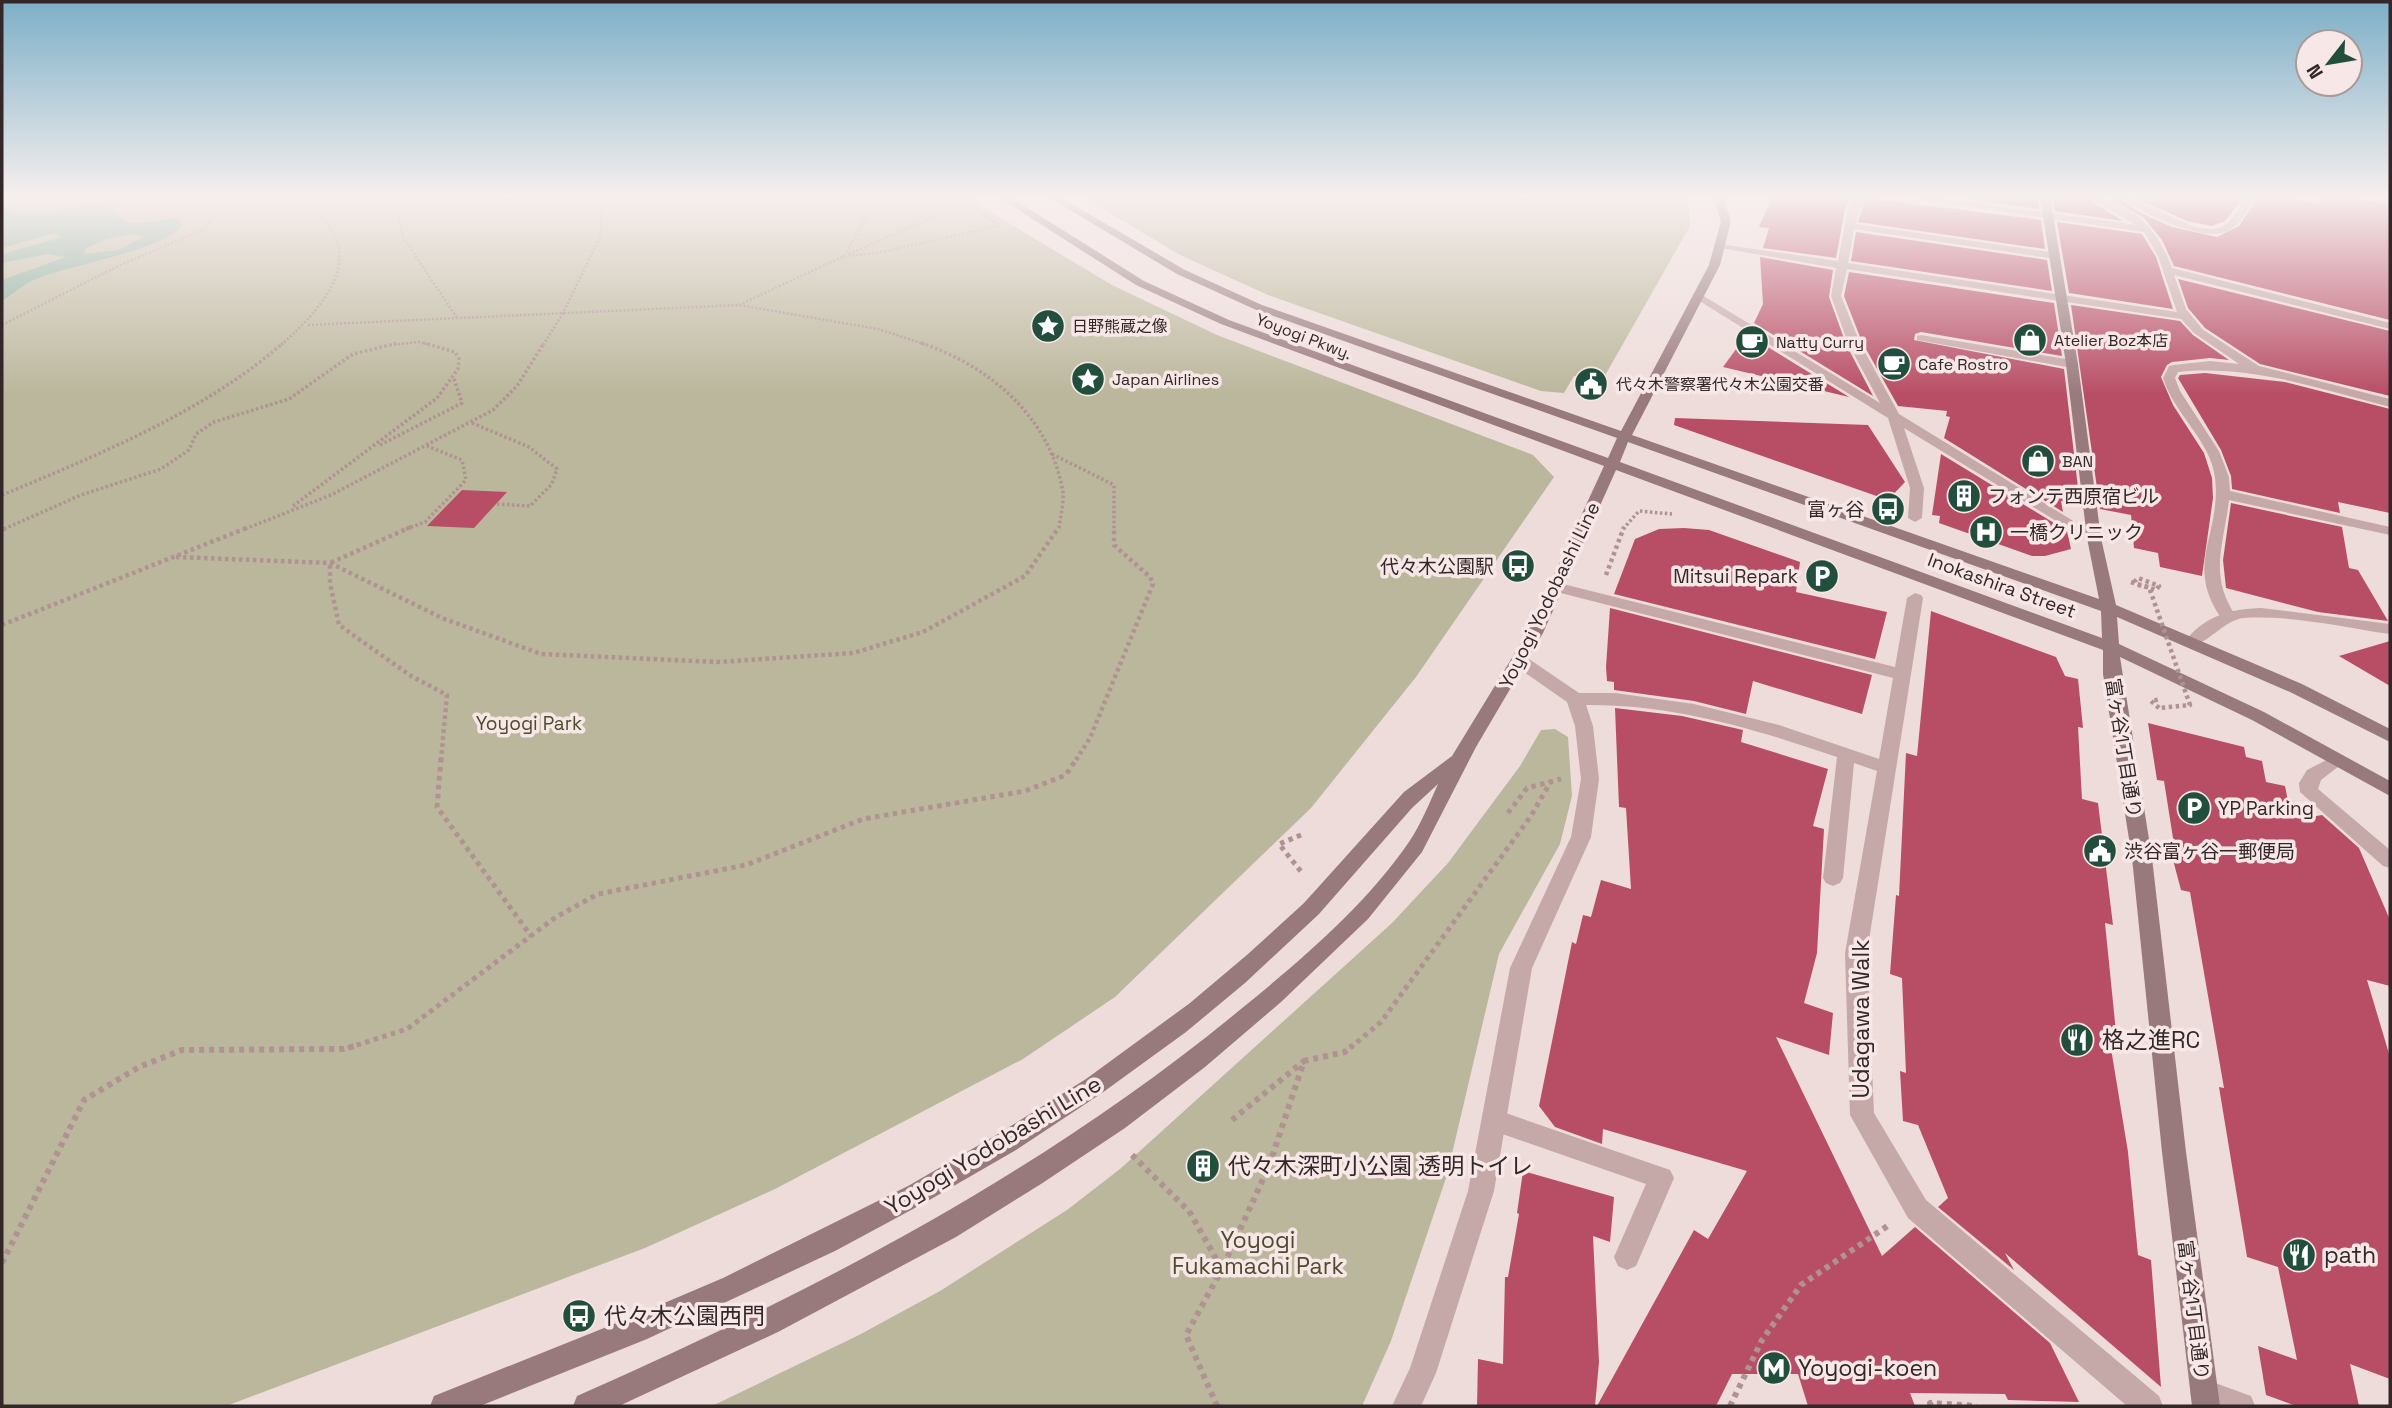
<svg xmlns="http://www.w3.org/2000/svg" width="2392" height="1408" viewBox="0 0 2392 1408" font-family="'Space Grotesk','Noto Sans JP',sans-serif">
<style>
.green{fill:#bbb79c}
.water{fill:#7da896;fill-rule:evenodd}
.building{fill:#b84e66}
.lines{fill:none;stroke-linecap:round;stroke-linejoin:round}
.path-far4{stroke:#b09293;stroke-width:2.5;stroke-dasharray:2 2;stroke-linecap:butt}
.path-far3{stroke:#b09293;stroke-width:3.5;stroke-dasharray:2.5 2.5;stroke-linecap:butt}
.path-far2{stroke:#b09293;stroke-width:4.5;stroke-dasharray:3.5 3.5;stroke-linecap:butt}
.path-far1{stroke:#b09293;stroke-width:5;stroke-dasharray:4.5 4.5;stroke-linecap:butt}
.path{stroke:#b09293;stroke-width:6;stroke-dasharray:5 5;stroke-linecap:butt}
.lane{fill:#c5a8a8;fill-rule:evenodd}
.street{fill:#c5a8a8;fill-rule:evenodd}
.secondary{fill:#987a7d;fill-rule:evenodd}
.path-bridge-far1{stroke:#b09293;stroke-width:2.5;stroke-dasharray:2 2;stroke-linecap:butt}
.path-bridge{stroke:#b09293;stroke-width:4.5;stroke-dasharray:3.5 3.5;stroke-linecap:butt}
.labels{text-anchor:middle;stroke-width:7;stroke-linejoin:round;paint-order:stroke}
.far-poi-label{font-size:16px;fill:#332729;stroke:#f7e7e6;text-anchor:start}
.far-street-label{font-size:16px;fill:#332729;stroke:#f7e7e6}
.poi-label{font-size:19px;fill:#332729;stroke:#f7e7e6;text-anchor:start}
.street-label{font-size:19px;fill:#332729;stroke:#f7e7e6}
.park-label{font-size:19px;fill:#4e4b2e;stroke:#f7e7e6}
.near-street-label{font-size:23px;fill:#332729;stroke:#f7e7e6}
.near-poi-label{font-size:23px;fill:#332729;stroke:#f7e7e6;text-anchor:start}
.near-park-label{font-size:23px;fill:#4e4b2e;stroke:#f7e7e6}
</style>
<rect width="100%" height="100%" fill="#eedcda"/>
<!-- green -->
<path class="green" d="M2,197H965L1112,285L1217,335L1533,455L1554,477L1416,677L1311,808L1115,997L1023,1059L775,1189L645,1248L226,1406H2Z
M1083,197H1682L1688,205L1690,226L1603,379L1574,376L1564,393L1541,391L1268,295L1180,255Z
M1555,729L1568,737L1572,796L1560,844L1499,954L1447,1175L1391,1341L1362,1406H712L859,1335L940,1291L1067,1210L1120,1169L1392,923L1448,863L1520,766L1541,730Z"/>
<!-- water -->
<path class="water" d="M123,199L137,202L113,209C126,236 161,214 180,220L182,225C168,249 69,265 39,278C25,283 14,293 2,301V280L66,257L48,254L2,263V254L62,237L55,233L2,248V211L14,208L18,211H51ZM135,234L144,237L118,250L84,254L85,249L106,239Z"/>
<!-- building -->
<path class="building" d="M1772,197H1851L1845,209L1836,258L1763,248L1769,228L1759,227Z
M1950,197H2037L2039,209Z
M2053,197H2085L2123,221L2055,211Z
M2107,197H2117L2141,213L2172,227L2217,237L2239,226L2259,197H2286L2319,204L2323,197H2350L2390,205V320L2174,266L2162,240L2143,217Z
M2134,197H2244L2225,221L2212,226L2187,221Z
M1866,198L2041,220L2045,249L1858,222Z
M2057,222L2142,234L2156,257L2173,309L2069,293Z
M1856,232L2047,260L2052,291L1851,261Z
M1760,257L1833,270L1829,297L1846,344L1873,396L1754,323L1763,304Z
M1849,272L2054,303L2062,356L1921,332L1915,334L1914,340L2064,369L2080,505L2061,501L2063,512L1944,438L1950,417L1946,416L1947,411L1898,406L1862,342L1844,296Z
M2178,279L2390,331V396L2260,364L2205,328L2188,308Z
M2071,305L2180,321L2193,335L2229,360L2210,358L2172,362L2167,365L2161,377L2173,405L2204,453L2212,478L2213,498L2202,576L2160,567L2158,553L2134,548L2131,515L2100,509Z
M1747,334L1849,397L1723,367Z
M2205,373L2285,382L2390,409V513L2338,502L2340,513L2232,489L2231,476L2221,450L2178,378L2180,375Z
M1675,418L1868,425L1905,482L1888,500L1674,425Z
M1941,454L2067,531L2071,549L2045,556H2032L1939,523L1940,516L1932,515Z
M462,490L507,492L474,528L427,526Z
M2231,503L2342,527L2349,568L2358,570L2388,621L2318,612L2226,588L2223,560Z
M1684,528L1709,530L1800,562L1796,592L1887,612L1875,659L1614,594L1635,539L1659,529Z
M1610,608L1872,675L1862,714L1753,681L1746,714L1694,701L1614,690V682L1607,681L1606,667Z
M1931,611L2056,657L2065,676L2078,679L2083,728L2078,727L2082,799L2098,803L2113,925L2105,923L2116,1032L2108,1030L2128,1152L2138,1255L2151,1260L2161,1387L2005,1253L2014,1270L1938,1207L1948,1198L1918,1125L1903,1121L1900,1071L1906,1073L1902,978L1890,974L1896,895L1899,896L1906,753L1917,756Z
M2390,641V686L2339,656Z
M1615,708L1682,716L1743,730L1741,742L1828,769L1813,826L1824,829L1817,953L1804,1003L1833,1013L1829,1055L1776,1037L1882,1256L1915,1227L2050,1343L2079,1402L2008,1400L2005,1394L1910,1393L1915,1406H1808L1798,1374H1732L1716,1406H1597L1694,1230L1708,1239L1747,1171L1603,1129L1602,1144L1555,1127L1539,1106L1572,942L1576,944L1583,915L1591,917L1601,880L1631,889L1626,808L1619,807Z
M2148,723L2244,747L2246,757L2262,761L2266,782L2285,786L2288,801L2296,802L2301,819L2322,815L2359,848L2390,920V986L2367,980L2390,1057V1379L2350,1364L2359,1406H2296L2266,1395L2258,1346L2297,1360L2278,1267L2247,1257L2219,1087L2224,1088L2190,892L2181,890L2172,856L2176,857L2164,781L2157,780Z
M1523,1171L1614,1197L1610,1242L1593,1236L1599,1362L1595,1406H1477L1478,1359L1503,1364L1505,1277H1508L1519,1214L1517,1213Z"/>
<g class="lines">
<!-- path-far4 -->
<path class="path-far4" d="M177,197L163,201L180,208L222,197
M394,197L403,237L457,318
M2,205L42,197
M1587,209L1590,197
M849,254L886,238
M844,256L877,253L999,226L958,197
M739,305L844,256L878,197
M2,325L116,267L207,228L217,206L211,200
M308,325L739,305L878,329L927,345
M281,345C336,297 377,237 286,197
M390,345L419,342L430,345
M543,345L563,313L600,237L602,197"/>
<!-- path-far3 -->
<path class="path-far3" d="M921,343C990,366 1050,417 1063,492C1064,503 1060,518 1059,529
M472,423L529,447L557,469L552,484L530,506L497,504
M380,445L462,403L454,379
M1052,454L1114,485V529
M2,495C96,456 206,411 283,343
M293,506L437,398L458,369L459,359L455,352L424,343
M4,529L81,495L161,469L189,450L196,434L214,422L289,399L353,354L398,343
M245,529L331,495L493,410L517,386L544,343
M406,529L425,522L466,480L462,460L427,446
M1623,529L1639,511L1672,514"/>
<!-- path-far2 -->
<path class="path-far2" d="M411,527L330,563V583L339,625L411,676L447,695L441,760
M2,530L8,527
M176,557L330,563L442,618L541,654L718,662L853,653L923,632L1025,576L1059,527
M1606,575L1624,527
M2131,582L2156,590L2159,586L2138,578L2135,581L2138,585
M2,625L249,527
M2159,708L2151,701L2161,699
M1076,760L1090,738L1153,584L1150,577L1114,545V527"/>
<!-- path-far1 -->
<path class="path-far1" d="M441,758L437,807L531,936
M1508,813L1527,788L1561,779
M1301,835L1279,844L1303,874
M348,1048L407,1029L556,917L598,894L746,865L863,819L1025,791L1066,775L1077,758
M1350,1048L1381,1022L1531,816L1551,781"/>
<!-- path -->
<path class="path" d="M1232,1120L1304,1061
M1132,1155L1189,1211L1222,1269L1269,1166L1304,1061L1345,1052L1352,1046
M2,1263L84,1100L139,1067L182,1050L344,1049L354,1046
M1217,1406L1186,1335L1222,1269
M1730,1406L1762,1340L1801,1285L1889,1225
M1931,1406L1930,1403L1977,1406"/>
<!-- lane -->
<path class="lane" d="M2194,329H2202L2259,366L2390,399V407C2320,389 2251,364 2178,372L2175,378L2180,391L2219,451L2229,477L2230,491L2390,527V535L2229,500C2224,544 2208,576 2236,616L2228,621L2222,619C2183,565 2222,534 2215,478C2211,441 2174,414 2163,378L2169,366L2173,365L2210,361L2239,364L2194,333Z
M1921,335L2072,360L2078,364L2072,368L1917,340V336Z
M2338,754L2347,760L2321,780L2318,789L2390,850V868L2383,866L2300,792L2299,783L2307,770Z
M1494,1109L1670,1170L1674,1178L1636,1266L1627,1270L1618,1266L1614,1257L1646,1184L1485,1128L1482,1120L1485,1112Z
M2204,1379L2251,1396L2255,1406H2202L2194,1403L2190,1393L2194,1383Z"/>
<!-- street -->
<path class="street" d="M1854,197H1864L1855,224L2056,253L2061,256L2056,259L1854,229L1848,263L2177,312L2158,256L2144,232L1903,197H1930L2136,225L2088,197C2129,197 2160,232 2172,268L2390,323V329L2174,275L2186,309L2204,331L2202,333H2194L2181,319L1847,269L1841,296L1860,343L1899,414L2101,538L2094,542L2089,541L1904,428L1924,488L1922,518L1915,522L1908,518L1910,488L1888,418L1693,297L1702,295L1880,403L1848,343L1831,296L1836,268L1715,247L1720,244L1838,261L1848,209Z
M2120,197C2149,197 2196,241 2223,226C2233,220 2240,207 2247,197H2257C2249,208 2241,224 2228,231C2204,244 2140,212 2120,197Z
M1555,582L1895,667L1907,598L1915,593L1921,595L1923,598L1867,953L1874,1113L1926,1200L2159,1396L2163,1406H2127L1908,1218L1850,1115L1845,953L1877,771L1854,763L1843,878L1840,883L1833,886L1826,883L1823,878L1837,757C1755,729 1673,704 1586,705L1593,726L1599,779L1591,837L1532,968L1494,1191L1436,1373L1421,1406H1392L1410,1368L1468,1191L1510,968L1571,837L1581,779L1575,726L1567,702L1514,665L1512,661L1514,657H1526L1579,693H1615L1694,704L1779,725L1879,759L1893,678L1549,590L1547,587L1549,584Z
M2261,608L2390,624V634C2342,627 2293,615 2244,618C2222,620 2205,649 2187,645L2185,641C2205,616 2230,609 2261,608Z"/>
<!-- secondary -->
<path class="secondary" d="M998,197H1010L1144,281L1229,320L1608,458L1617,438L1254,309L1177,274L1048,197H1060L1185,270L1262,305L1621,431L1709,265L1721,221L1713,197H1723L1731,221L1720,265L1632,435L2099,599L2087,538L2066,364L2040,197H2050L2078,364L2101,538L2116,605L2302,684L2390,729V742L2290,692L2117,617L2119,644L2264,712L2390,781V796L2252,720L2120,657L2152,858L2186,1152L2220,1406H2192L2162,1152L2132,858L2103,674V650L1616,470L1543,633L1476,747L1422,852L1368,919L1281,1002L1205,1067L1125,1128L1041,1184L956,1237L778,1332L619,1406H573L577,1396C813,1292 1041,1174 1241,1009C1301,960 1365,906 1409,842C1421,824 1429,804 1438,784L1412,808L1319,914L1245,983L1186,1032L1102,1093L1016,1150L926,1202L835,1251L647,1339L480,1406H430L434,1396L629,1318L723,1278L908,1186L998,1134L1086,1079L1190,1003L1248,954L1304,903L1404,792L1452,756L1527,633L1604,466L1221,324L1136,285ZM1628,442L2101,611L2102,638L1620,462Z"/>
<!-- path-bridge-far1 -->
<path class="path-bridge-far1" d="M886,238L979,197"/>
<!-- path-bridge -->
<path class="path-bridge" d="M2138,585L2149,587L2190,705L2159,708"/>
</g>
<!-- sky -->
<linearGradient id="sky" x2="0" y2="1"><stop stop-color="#7dafc7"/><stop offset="0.5" stop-color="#f7efee"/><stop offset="1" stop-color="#f7efee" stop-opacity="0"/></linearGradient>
<rect width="2392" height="394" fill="url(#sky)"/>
<!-- icons -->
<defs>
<g id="sight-disc" transform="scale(1.75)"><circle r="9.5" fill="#224f3d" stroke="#f7e7e6"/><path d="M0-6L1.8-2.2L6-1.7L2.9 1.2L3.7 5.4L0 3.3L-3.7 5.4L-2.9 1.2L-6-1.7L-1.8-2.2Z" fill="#fff"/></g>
<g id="shop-disc" transform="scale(1.75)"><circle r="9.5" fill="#224f3d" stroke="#f7e7e6"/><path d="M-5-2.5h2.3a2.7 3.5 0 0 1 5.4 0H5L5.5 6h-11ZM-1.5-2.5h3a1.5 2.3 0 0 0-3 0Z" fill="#fff"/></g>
<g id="cafe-disc" transform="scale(1.75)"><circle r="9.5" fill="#224f3d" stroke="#f7e7e6"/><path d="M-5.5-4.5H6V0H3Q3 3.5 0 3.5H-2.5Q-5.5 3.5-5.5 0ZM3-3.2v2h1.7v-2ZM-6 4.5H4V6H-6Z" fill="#fff"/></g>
<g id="civic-disc" transform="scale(1.75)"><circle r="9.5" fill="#224f3d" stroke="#f7e7e6"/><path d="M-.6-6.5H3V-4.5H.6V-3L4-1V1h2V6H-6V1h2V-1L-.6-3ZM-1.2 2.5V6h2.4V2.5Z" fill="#fff"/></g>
<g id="building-disc" transform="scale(1.75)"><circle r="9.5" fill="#224f3d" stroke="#f7e7e6"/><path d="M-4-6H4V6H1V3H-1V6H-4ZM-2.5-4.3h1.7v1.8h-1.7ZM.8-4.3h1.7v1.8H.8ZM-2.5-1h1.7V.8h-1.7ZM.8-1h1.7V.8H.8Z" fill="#fff"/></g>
<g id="bus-disc" transform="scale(1.75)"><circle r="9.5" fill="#224f3d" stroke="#f7e7e6"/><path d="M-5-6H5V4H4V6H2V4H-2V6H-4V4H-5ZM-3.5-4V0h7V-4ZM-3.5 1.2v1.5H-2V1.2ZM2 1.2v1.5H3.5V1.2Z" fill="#fff"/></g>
<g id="hospital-disc" transform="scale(1.75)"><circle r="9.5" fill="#224f3d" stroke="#f7e7e6"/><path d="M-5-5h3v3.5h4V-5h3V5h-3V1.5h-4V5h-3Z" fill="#fff"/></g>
<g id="parking-disc" transform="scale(1.75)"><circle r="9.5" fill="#224f3d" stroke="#f7e7e6"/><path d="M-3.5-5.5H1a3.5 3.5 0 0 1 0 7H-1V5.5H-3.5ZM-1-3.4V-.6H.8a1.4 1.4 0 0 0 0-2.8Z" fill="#fff"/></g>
<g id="restaurant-disc" transform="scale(1.75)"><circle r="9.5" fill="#224f3d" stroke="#f7e7e6"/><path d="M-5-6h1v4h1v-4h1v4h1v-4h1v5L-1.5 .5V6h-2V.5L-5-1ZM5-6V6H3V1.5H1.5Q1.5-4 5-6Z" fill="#fff"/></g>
<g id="metro-disc" transform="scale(1.75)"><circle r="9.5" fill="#224f3d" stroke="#f7e7e6"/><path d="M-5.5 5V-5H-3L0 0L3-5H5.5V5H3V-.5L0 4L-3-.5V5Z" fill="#fff"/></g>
</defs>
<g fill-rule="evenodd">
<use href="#sight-disc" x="1048" y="326"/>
<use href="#shop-disc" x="2030" y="340"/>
<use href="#cafe-disc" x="1752" y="342"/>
<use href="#cafe-disc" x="1894" y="364"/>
<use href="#sight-disc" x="1088" y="379"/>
<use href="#civic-disc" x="1591" y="384"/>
<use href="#shop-disc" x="2038" y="461"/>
<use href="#building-disc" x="1964" y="496"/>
<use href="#bus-disc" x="1888" y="509"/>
<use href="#hospital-disc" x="1986" y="532"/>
<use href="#bus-disc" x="1518" y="566"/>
<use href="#parking-disc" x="1822" y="576"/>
<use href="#parking-disc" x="2194" y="808"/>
<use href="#civic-disc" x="2100" y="851"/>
<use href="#restaurant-disc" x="2077" y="1040"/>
<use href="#building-disc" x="1203" y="1166"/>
<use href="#restaurant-disc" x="2299" y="1255"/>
<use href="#bus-disc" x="579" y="1316"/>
<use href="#metro-disc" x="1774" y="1368"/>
</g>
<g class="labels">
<!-- far-poi labels -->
<g class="far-poi-label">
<text x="1072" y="332">日野熊蔵之像</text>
<text x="2054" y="346">Atelier Boz本店</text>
<text x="1776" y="348">Natty Curry</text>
<text x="1918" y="370">Cafe Rostro</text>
<text x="1112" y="385">Japan Airlines</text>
<text x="1616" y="390">代々木警察署代々木公園交番</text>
<text x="2062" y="467">BAN</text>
</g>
<!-- far-street labels -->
<g class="far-street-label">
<text transform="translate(1304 336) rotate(21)" y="6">Yoyogi Pkwy.</text>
</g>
<!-- poi labels -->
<g class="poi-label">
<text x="1988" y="503">フォンテ西原宿ビル</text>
<text x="1864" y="516" text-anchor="end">富ヶ谷</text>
<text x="2010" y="539">一橋クリニック</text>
<text x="1494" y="573" text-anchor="end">代々木公園駅</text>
<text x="1798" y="583" text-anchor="end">Mitsui Repark</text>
<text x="2218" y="815">YP Parking</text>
<text x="2124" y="858">渋谷富ヶ谷一郵便局</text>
</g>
<!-- street labels -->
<g class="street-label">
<text transform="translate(2002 585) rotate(20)" y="7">Inokashira Street</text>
<text transform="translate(1549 595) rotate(-64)" y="7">Yoyogi Yodobashi Line</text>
<text transform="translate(2124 748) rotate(81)" y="7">富ヶ谷1丁目通り</text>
<text transform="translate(2194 1310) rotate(83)" y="7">富ヶ谷1丁目通り</text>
</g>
<!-- park labels -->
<g class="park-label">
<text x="529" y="730">Yoyogi Park</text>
</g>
<!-- near-street labels -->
<g class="near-street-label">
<text transform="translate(1861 1019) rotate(-90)" y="8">Udagawa Walk</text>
<text transform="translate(993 1145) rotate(-31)" y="8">Yoyogi Yodobashi Line</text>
</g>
<!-- near-poi labels -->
<g class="near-poi-label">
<text x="2102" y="1048">格之進RC</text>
<text x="1228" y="1174">代々木深町小公園 透明トイレ</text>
<text x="2324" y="1263">path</text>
<text x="604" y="1324">代々木公園西門</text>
<text x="1798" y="1376">Yoyogi-koen</text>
</g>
<!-- near-park labels -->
<g class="near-park-label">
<text x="1258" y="1248">Yoyogi<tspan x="1258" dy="26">Fukamachi Park</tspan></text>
</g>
</g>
<!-- border -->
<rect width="2392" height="1408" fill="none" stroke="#332729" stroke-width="7"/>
<!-- north arrow -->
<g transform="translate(2329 63) rotate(239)"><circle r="33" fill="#f7e7e6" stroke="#a99a9a" stroke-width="2"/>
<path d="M0-5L12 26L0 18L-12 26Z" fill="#224f3d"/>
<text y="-10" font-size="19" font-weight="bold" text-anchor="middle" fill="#332729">N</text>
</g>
</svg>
